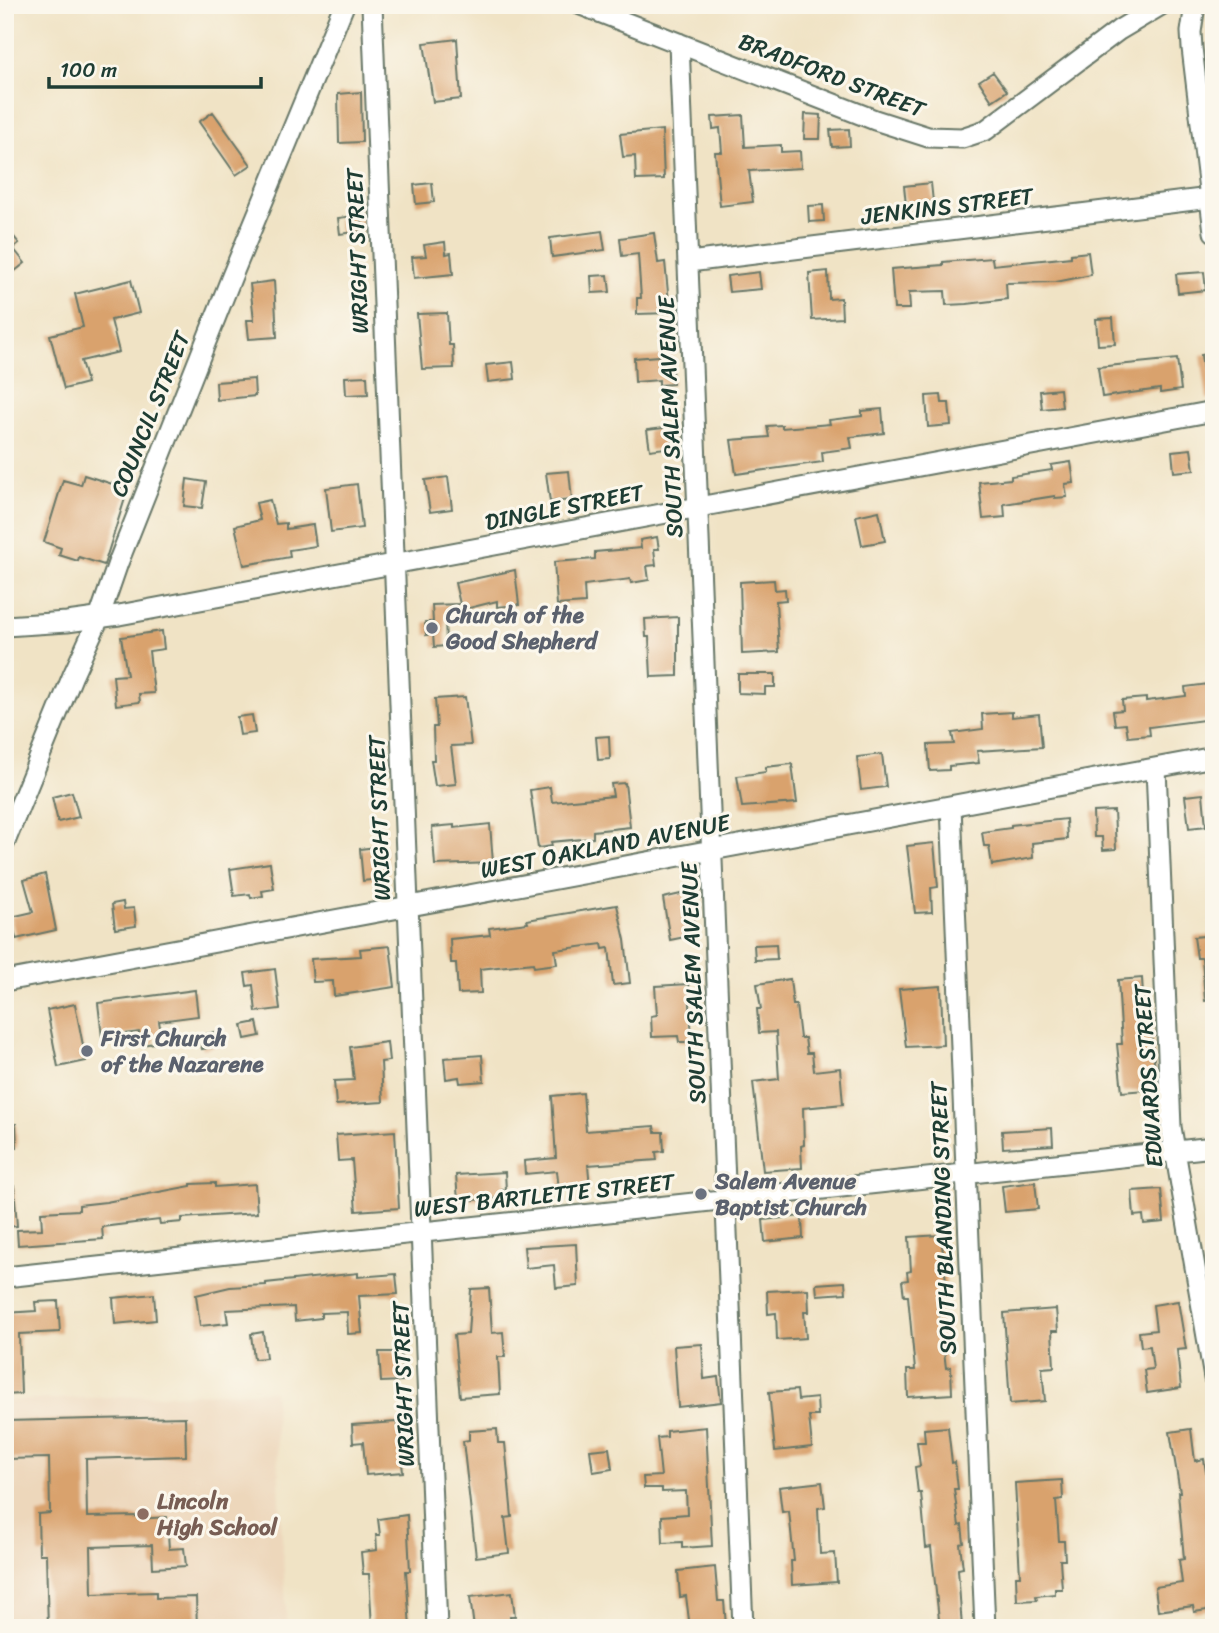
<svg xmlns="http://www.w3.org/2000/svg" width="1219" height="1633" viewBox="0 0 1219 1633" font-family="Sriracha,sans-serif">
<style>
.built{fill:#edd7bb}
.building{fill:#d9a26d}
.lines{fill:none;stroke-linecap:round;stroke-linejoin:round}
.minor-casing{stroke:#687767;stroke-width:23}
.minor{stroke:#fff;stroke-width:19}
.worship-dot{fill:#6b7280;stroke:#fbf7ec;stroke-width:2.5}
.education-dot{fill:#8d6e63;stroke:#fbf7ec;stroke-width:2.5}
.labels{text-anchor:middle;stroke-width:6;stroke-linejoin:round;paint-order:stroke}
.street-label{font-size:23px;fill:#1f3d34;stroke:#fbf7ec}
.worship-label{font-size:23px;font-weight:bold;fill:#5b616d;stroke:#fbf7ec;text-anchor:start}
.education-label{font-size:23px;font-weight:bold;fill:#785e54;stroke:#fbf7ec;text-anchor:start}
</style>
<rect width="100%" height="100%" fill="#fbf7ec"/>
<filter id="ink" filterUnits="userSpaceOnUse"><feTurbulence type="fractalNoise" baseFrequency=".0143" numOctaves="2"/><feDisplacementMap in="SourceGraphic" scale="14" xChannelSelector="R" yChannelSelector="G"/><feConvolveMatrix kernelMatrix="1 2 1 2 8 2 1 2 1" color-interpolation-filters="sRGB"/></filter>
<filter id="wash" filterUnits="userSpaceOnUse"><feTurbulence type="fractalNoise" baseFrequency=".00686" numOctaves="4" result="noise"/><feDisplacementMap in="SourceGraphic" scale="28" xChannelSelector="R" yChannelSelector="G"/><feGaussianBlur stdDeviation="1.57" result="paint"/><feColorMatrix in="noise" values="0 0 0 0 0 0 0 0 0 0 0 0 0 0 0 0 0 1.4 0 .05"/><feComposite in="paint" operator="in"/></filter>
<g filter="url(#wash)">
<rect width="100%" height="100%" fill="#f0e3c5"/>
<!-- built -->
<path class="built" d="M274,1391L287,1628H5V1401Z"/>
<g id="blocks">
<!-- building -->
<path class="building" d="M457,39L461,99L433,102L424,43Z
M993,72L1007,91L992,101L979,81Z
M361,92L362,142L339,143L338,94Z
M213,112L251,165L236,175L199,122Z
M805,114L821,115L820,139H804Z
M743,115L745,147L781,145V152L800,151L801,168L749,171L753,202L720,206L715,152H722L720,128L713,129L712,117Z
M849,129L850,146L832,147L830,130Z
M662,130L664,179L636,180L635,156L623,157L620,134Z
M432,183L434,202L416,204L414,185Z
M931,183L933,202L906,205L904,186Z
M823,205L824,221L809,222L808,206Z
M361,215L363,231L340,234L338,218Z
M5,226L19,243L13,248L25,263L5,279Z
M602,231L605,250L552,257L550,238Z
M654,233L658,263L665,262L670,313L637,314V298H641L638,254L622,256L620,238Z
M445,242L446,254L451,253L453,274L414,278L412,257L426,256L424,245Z
M1088,252L1091,275L1056,282L1006,283L1007,299L967,304L946,305L945,291L909,292L910,309H894L891,269L943,265V262L992,258L993,265L1071,257V254Z
M828,271L829,299L841,298L842,318L812,320L809,273Z
M759,272L761,289L729,292L727,276Z
M1204,272L1206,290L1178,293L1176,274Z
M608,275L610,292L592,293L591,276Z
M131,280L139,313L111,320L119,352L81,361L87,383L64,389L50,335L83,327L75,294Z
M274,281L277,337L249,339L247,320H254L250,284Z
M447,313L449,345H453L454,368L422,369L417,314Z
M1113,318L1115,344L1098,345L1096,319Z
M1214,353V399H1207L1201,355Z
M671,355L673,384L659,385V380L635,382L634,358Z
M1177,359L1181,390L1160,393V389L1102,397L1098,367Z
M513,362L515,379L488,382L486,365Z
M367,376L368,394L346,395L345,377Z
M254,379L255,396L217,400L216,382Z
M1060,389L1062,407L1042,409L1040,391Z
M941,395L942,403H949L951,425L928,427L926,396Z
M882,409L884,433L850,437L852,448L822,452L823,462L736,474L731,440L769,437L767,426L782,425V428L830,424L829,420L862,416V411Z
M671,427L674,447L650,450L647,430Z
M1191,449L1194,470L1174,472L1172,451Z
M1071,462L1074,483L1065,484L1067,497L1055,498V496L1004,504L1005,517L983,519L979,482L1011,479V476L1052,470L1051,465Z
M569,471L572,500L550,502L546,473Z
M84,475L128,489L104,565L79,557L78,561L59,555L61,548L44,542L63,480L81,485Z
M448,477L452,509L430,512L425,480Z
M187,479L206,482L202,508L184,506Z
M357,484L362,528L331,532L326,488Z
M270,500L276,524L286,523V529L313,525L316,546L289,550L290,557L244,565L235,526L260,520L256,503Z
M879,511L885,541L862,545L856,516Z
M657,537L659,549H654L656,565L647,566L649,580L631,583L630,579L584,585L585,603L557,605L554,562L595,559V552L641,548L640,540Z
M515,570L519,605L497,607V601L445,614L446,646L434,647L433,634L426,635L425,622H433L432,605L460,604L455,583Z
M774,580L775,590L785,589L786,600L776,601L779,652L742,654L740,582Z
M678,617V676L651,677L649,637H646L645,619Z
M162,631L164,649L149,651L154,693L139,694L140,702L116,705L113,676L127,675L121,637Z
M738,674H775V687H765V694L738,693Z
M1208,684L1212,719L1149,727L1150,735L1128,737L1126,724L1115,725L1113,711L1123,710L1122,700L1146,698V701L1186,696L1185,687Z
M465,697L471,745L451,746L456,784L435,786L431,760H434L433,727H437L435,699Z
M1012,712V717L1039,714L1042,747L977,751L979,763L949,766V770L930,771L928,745L954,744L952,733L983,729L982,714Z
M252,715L255,733L240,735L237,717Z
M609,736L610,759L598,760L596,737Z
M882,754L886,787L861,790L857,757Z
M792,764L797,803L742,807L737,776L766,772V767Z
M625,783L630,827L593,831V838L551,842L552,846L538,848L530,790L550,787L552,802L613,796L611,784Z
M72,792L79,817L58,822L52,797Z
M1203,794L1206,826L1189,828L1185,796Z
M1114,811L1116,849L1103,850L1102,837H1094L1093,812Z
M1066,819L1067,839L1032,843L1033,858L992,865L989,846H984L982,832L1011,828V825Z
M490,824L493,863L435,865L432,827L454,825V828Z
M934,843L938,887L931,888L932,912L915,913L907,846Z
M385,846L388,878L363,881L360,849Z
M270,863L274,889L262,891L263,896L251,898L250,894L234,896L230,869Z
M45,874L56,930L16,939L11,917L33,912L24,880Z
M694,891L698,910L692,911L696,930L684,932L685,937L670,940L663,898Z
M123,902L124,909L134,908L136,926L115,929L112,904Z
M617,905L625,940L630,983L613,985L609,948L603,949L602,944L555,950L557,964L534,967L533,963L480,969L481,993L458,994L456,963H451L450,939L490,935L489,928L528,923L527,920Z
M1214,935V1000L1205,1001L1202,958H1197L1194,937Z
M776,944L777,959L755,960L754,945Z
M390,946L395,987L334,996L333,981L313,982L311,959L361,956L360,949Z
M275,969L280,1009L256,1012L253,985L247,986L245,973Z
M1142,978L1144,1013H1149L1157,1089L1122,1092L1117,1044H1122L1118,980Z
M790,979L793,1005H796L800,1038H805L807,1053H812L814,1071L840,1068L843,1104L803,1108L804,1145L801,1146L802,1168L763,1171L753,1082L779,1079L776,1032L759,1033L757,1009H761L757,984Z
M689,984L692,1042H679L678,1036L652,1037L651,1016L657,1015L655,986Z
M941,986L943,1045L906,1047L899,989Z
M195,990L198,1016L159,1021L161,1034L154,1035L155,1043L141,1045L139,1032L102,1037L98,1003Z
M75,1004L86,1061L58,1067L47,1010Z
M257,1022L260,1036L245,1039L242,1025Z
M214,1032L217,1046L202,1049L199,1036Z
M387,1042L389,1061L381,1062L383,1102L336,1105L334,1081L354,1080L350,1047Z
M482,1055L484,1081L460,1083L459,1077L446,1079L444,1058Z
M583,1093L586,1131L654,1126L655,1132H663L664,1151L656,1152L657,1160L588,1165L590,1187L559,1190L557,1171L525,1174L524,1161L556,1158L552,1096Z
M5,1124H16L17,1148L5,1149Z
M1052,1128L1053,1145L1003,1148L1002,1131Z
M395,1131L399,1208L356,1211L352,1160L338,1161L336,1135Z
M505,1172L506,1190H502L503,1198L458,1201L456,1175Z
M1035,1182L1038,1209L1005,1212L1002,1186Z
M215,1183V1187L255,1184L257,1213L182,1218V1222L160,1224L159,1220L102,1227L103,1239L18,1245L17,1230L42,1229L41,1212L79,1210V1205L106,1202L191,1186V1184Z
M14,1186L17,1226L5,1227V1187Z
M1161,1189L1164,1222L1144,1224L1143,1215L1134,1216L1132,1191Z
M802,1216L803,1238L765,1242L763,1220Z
M941,1235L947,1291L937,1292L946,1368L951,1367L952,1394L908,1397L907,1370H915L908,1296H904L902,1281L908,1280L907,1272L911,1271L909,1237Z
M576,1244L578,1286L556,1288L554,1265L526,1268L524,1247Z
M358,1273V1277L396,1274L398,1294L359,1296L362,1333L348,1334L347,1312L321,1313V1318L295,1321L294,1307L226,1310L228,1323L200,1326L196,1295L230,1287L266,1285V1283Z
M845,1282L846,1293L817,1295L816,1284Z
M489,1288L492,1333L503,1332L505,1357H498L500,1394L460,1397L454,1335L468,1334L471,1289Z
M808,1289L809,1312H804L806,1338L777,1340L776,1313L768,1314L767,1291Z
M154,1294L156,1320L115,1324L113,1298Z
M58,1301L60,1332L19,1334L21,1394L5,1395V1313L36,1311L35,1302Z
M1178,1301L1186,1349L1177,1350L1181,1388L1147,1393L1144,1370L1153,1369L1150,1346L1141,1347L1139,1332L1156,1330L1153,1305Z
M1056,1309L1058,1331H1052L1054,1367L1042,1368L1045,1401L1010,1404L1004,1313Z
M263,1332L266,1358L254,1359L251,1334Z
M702,1344L704,1379L718,1377L721,1402L678,1407L674,1346Z
M379,1352H401L402,1381L381,1382Z
M797,1390L798,1400L817,1398L818,1416H809L812,1447L775,1451L769,1392Z
M185,1417L186,1456L86,1459L87,1517L138,1516V1519L167,1517L169,1549L184,1548L186,1566L153,1568L152,1545L91,1547L92,1594L156,1592V1598L196,1597L197,1628H48L46,1554H39L38,1514L50,1513L49,1458L5,1459V1421Z
M397,1422L403,1472L366,1475L363,1442L353,1443L352,1425Z
M706,1427L712,1546L682,1548V1542L663,1543L662,1516L687,1514L686,1491L662,1492V1488H644L643,1477L661,1476L657,1438L667,1437V1431Z
M948,1427L952,1463L955,1462L958,1489H954L959,1526L962,1525L964,1543L960,1544L963,1568L958,1569L962,1628H940L931,1547L926,1548L921,1493H918L915,1467L920,1466L917,1442H925L924,1429Z
M497,1429L498,1443H505L512,1517L505,1518L509,1553L476,1557L463,1441L469,1440V1431Z
M1191,1429L1195,1461L1204,1459L1212,1511L1214,1609L1194,1612L1193,1606L1158,1611L1155,1587L1182,1583L1179,1560L1184,1559L1178,1492H1180L1170,1432Z
M609,1448L612,1469L593,1472L590,1450Z
M1062,1480L1063,1499L1056,1500L1059,1541H1064L1065,1560H1060L1062,1589H1055V1594L1036,1596L1037,1600L1017,1601L1016,1576H1020L1015,1483Z
M822,1482L825,1507L818,1508L820,1554L835,1553L837,1582L792,1585L791,1561H794L789,1511L782,1512L779,1487Z
M407,1515L410,1571H406L410,1628H372L369,1574H363L361,1552L377,1550L376,1535H380L378,1519Z
M715,1567L718,1601H724L726,1626L690,1628L686,1596L680,1597L678,1571Z
M512,1592L515,1616H510L511,1628H474L470,1597Z"/>
</g>
</g>
<g filter="url(#ink)">
<use href="#blocks" fill-opacity="0" stroke="#687767" stroke-width="2"/>
<g class="lines">
<!-- minor casing -->
<g class="minor-casing">
<path id="minor" d="M372,5L437,1628
M581,5L875,120L928,137L962,138L986,130L1119,30L1161,5
M1195,5L1191,32L1192,48L1214,232
M679,43L743,1628
M689,262L1210,198
M5,626L67,622L119,615L1214,411
M1156,768L1171,1127L1214,1378
M951,806L985,1628
M5,842L73,675L99,618L118,563L232,276L344,5
M5,981L1214,757
M5,1277L1214,1147"/>
</g>
<!-- minor -->
<use href="#minor" class="minor"/>
</g>
</g>
<!-- markers -->
<g class="worship-dot">
<circle cx="432" cy="628" r="7"/>
<circle cx="87" cy="1051" r="7"/>
<circle cx="701" cy="1194" r="7"/>
</g>
<circle class="education-dot" cx="143" cy="1514" r="7"/>
<g class="labels">
<!-- street labels -->
<g class="street-label">
<text transform="translate(832 75) rotate(21)" y="8">BRADFORD STREET</text>
<text transform="translate(947 206) rotate(-7)" y="8">JENKINS STREET</text>
<text transform="translate(357 251) rotate(-92)" y="8">WRIGHT STREET</text>
<text transform="translate(150 414) rotate(-68)" y="8">COUNCIL STREET</text>
<text transform="translate(670 417) rotate(-92)" y="8">SOUTH SALEM AVENUE</text>
<text transform="translate(564 507) rotate(-11)" y="8">DINGLE STREET</text>
<text transform="translate(379 818) rotate(-92)" y="8">WRIGHT STREET</text>
<text transform="translate(605 846) rotate(-11)" y="8">WEST OAKLAND AVENUE</text>
<text transform="translate(693 983) rotate(-92)" y="8">SOUTH SALEM AVENUE</text>
<text transform="translate(1148 1076) rotate(-94)" y="8">EDWARDS STREET</text>
<text transform="translate(544 1195) rotate(-6)" y="8">WEST BARTLETTE STREET</text>
<text transform="translate(943 1218) rotate(-92)" y="8">SOUTH BLANDING STREET</text>
<text transform="translate(403 1384) rotate(-92)" y="8">WRIGHT STREET</text>
</g>
<!-- worship labels -->
<g class="worship-label">
<text x="446" y="623">Church of the<tspan x="446" dy="26">Good Shepherd</tspan></text>
<text x="101" y="1046">First Church<tspan x="101" dy="26">of the Nazarene</tspan></text>
<text x="715" y="1189">Salem Avenue<tspan x="715" dy="26">Baptist Church</tspan></text>
</g>
<!-- education labels -->
<g class="education-label">
<text x="157" y="1509">Lincoln<tspan x="157" dy="26">High School</tspan></text>
</g>
</g>
<!-- margin -->
<rect width="1219" height="1633" fill="none" stroke="#fbf7ec" stroke-width="28"/>
<!-- scale -->
<path d="M49 77v10h212v-10" fill="none" stroke="#1f3d34" stroke-width="3.5"/>
<text x="60" y="77" font-size="21" fill="#1f3d34" stroke="#fbf7ec" stroke-width="5" paint-order="stroke">100 m</text>
</svg>
